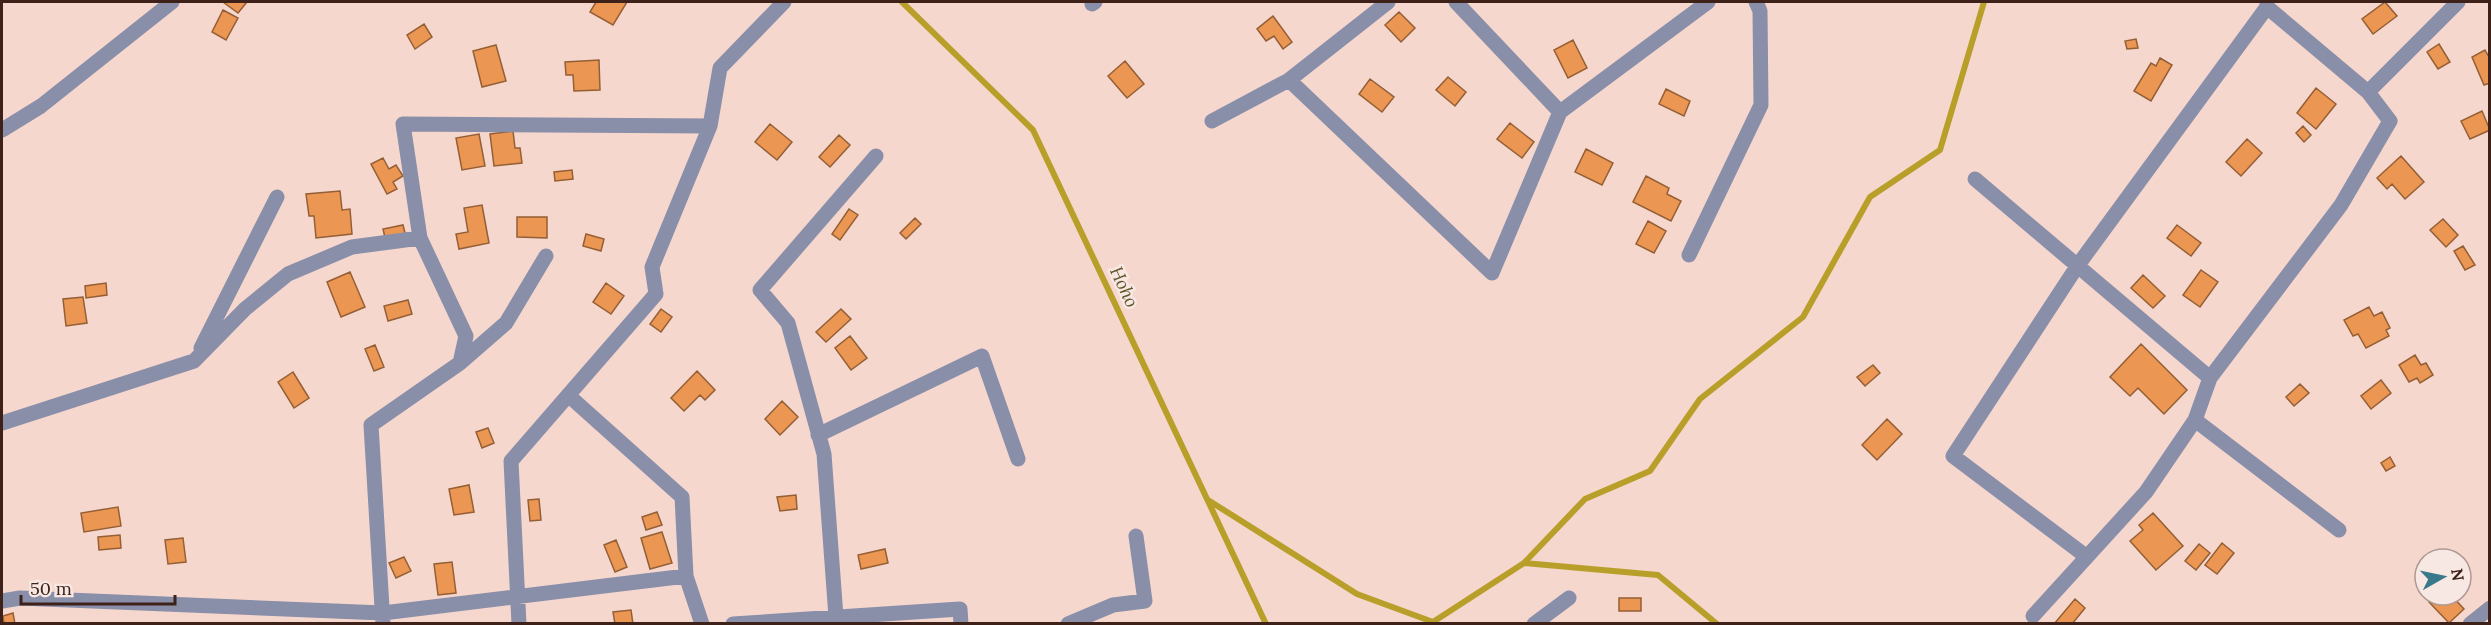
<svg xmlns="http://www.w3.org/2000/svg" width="2491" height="625" viewBox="0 0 2491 625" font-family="Lora,serif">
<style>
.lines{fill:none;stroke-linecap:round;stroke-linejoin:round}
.stream{stroke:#b79f2a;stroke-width:6}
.building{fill:#eb9653;stroke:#945f35;stroke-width:1.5}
.minor{stroke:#898ea9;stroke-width:15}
.labels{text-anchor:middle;stroke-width:5;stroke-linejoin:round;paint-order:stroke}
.water-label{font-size:18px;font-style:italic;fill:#5f5528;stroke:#f8e8e4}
</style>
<rect width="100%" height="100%" fill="#f6d7ce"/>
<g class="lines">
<!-- stream -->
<path class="stream" d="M902,2L1033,130L1266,624
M1208,500L1357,594L1433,622L1524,563L1585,499L1650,471L1700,399L1803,317L1870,197L1940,150L1984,2
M1524,563L1658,575L1717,624"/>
</g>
<!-- building -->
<path class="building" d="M223,2H247L238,13Z
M596,2H627L613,25L590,12Z
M2385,2L2397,16L2373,34L2362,19Z
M223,10L238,18L226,40L212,32Z
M1399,12L1415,28L1401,42L1385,25Z
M1273,16L1292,42L1283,49L1274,36L1266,41L1257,29Z
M424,24L432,37L415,49L407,35Z
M2136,39L2138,48L2127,49L2125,41Z
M1573,40L1587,68L1568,78L1554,50Z
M2439,44L2450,62L2438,69L2427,52Z
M496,45L506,81L482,87L473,51Z
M2485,50L2490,59V83L2484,85L2472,57Z
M2160,58L2172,65L2151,101L2134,91L2151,63L2156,66Z
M599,60L600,90L574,91L573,75H566L565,62Z
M1125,61L1144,84L1127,98L1108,76Z
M1448,77L1466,92L1455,106L1436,90Z
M1370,79L1394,97L1382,112L1359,94Z
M2316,88L2336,104L2316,129L2297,113Z
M1666,89L1690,101L1684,116L1659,104Z
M2482,111L2490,130L2470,139L2461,121Z
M1510,123L1534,142L1522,158L1497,139Z
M770,124L792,142L777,160L755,142Z
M2303,126L2311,135L2304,142L2296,133Z
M513,131L515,148H520L522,163L494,166L490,134Z
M479,134L485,166L462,170L456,138Z
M839,135L850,145L830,167L819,157Z
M2247,139L2262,153L2241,176L2226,162Z
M1586,149L1613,163L1602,185L1575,172Z
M2401,156L2424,182L2405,199L2392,184L2387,189L2377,178Z
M383,158L389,169L396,165L403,176L393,182L397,189L387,194L371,164Z
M572,170L573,179L555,181L554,172Z
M1646,176L1669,188L1667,194L1681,201L1671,221L1633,202Z
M340,191L342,210L350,209L352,234L316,238L314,216H309L306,194Z
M482,205L489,243L459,249L456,234L468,232L464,208Z
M849,209L858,215L840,240L832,234Z
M517,217H547V238L517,237Z
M915,218L921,224L906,239L900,233Z
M2443,219L2458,235L2446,247L2430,230Z
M1648,221L1666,231L1654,253L1636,244Z
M403,225L406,237L386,242L383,229Z
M2177,225L2201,243L2191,256L2167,238Z
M586,234L604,239L601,251L583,246Z
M2463,246L2475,265L2465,270L2454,251Z
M2201,270L2218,282L2200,307L2183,295Z
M350,272L365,307L341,317L327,282Z
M2143,275L2165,296L2153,308L2131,288Z
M106,283L107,295L86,298L85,286Z
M606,283L624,296L611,314L593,302Z
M83,297L87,323L66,326L63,299Z
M408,300L412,314L388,321L384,306Z
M2369,307L2374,316L2382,312L2390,328L2386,330L2389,336L2366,348L2358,334L2353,336L2344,320Z
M661,309L672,317L661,332L650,324Z
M841,309L851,319L826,342L816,332Z
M850,336L867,358L851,370L835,348Z
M2141,344L2187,390L2164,414L2138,388L2130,396L2110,377Z
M375,345L384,367L374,371L365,349Z
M2415,355L2421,365L2426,363L2433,375L2420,383L2417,378L2409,382L2399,365Z
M1873,365L1880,373L1865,386L1857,377Z
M697,371L715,390L705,400L700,395L684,411L671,398Z
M293,372L309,398L294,408L278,382Z
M2381,380L2391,393L2371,409L2361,396Z
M2300,384L2309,393L2294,406L2286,397Z
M782,401L798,417L780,435L765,419Z
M1887,419L1902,434L1877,460L1862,445Z
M488,428L494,443L482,448L476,432Z
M2390,457L2395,466L2386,471L2381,463Z
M469,485L474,512L454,515L449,489Z
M796,495L797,509L780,511L777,497Z
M539,499L541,520L530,521L528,500Z
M118,507L121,526L84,532L81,513Z
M657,512L662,525L646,530L642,517Z
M2153,513L2183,546L2156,570L2130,541L2143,530L2139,525Z
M662,532L672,563L650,569L641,538Z
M120,535L121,548L99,550L98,537Z
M183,538L186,562L168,564L165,540Z
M616,540L627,567L615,572L604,545Z
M2222,543L2234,553L2217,574L2205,565Z
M2199,544L2210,553L2196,570L2185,561Z
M885,549L888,563L861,569L858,555Z
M404,557L411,571L396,578L389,563Z
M452,562L456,593L438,595L434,564Z
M2436,595H2451L2464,609L2449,623L2429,602Z
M1619,598H1641V611H1619Z
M2075,599L2085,608L2072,624H2054Z
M631,610L633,624H615L613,612Z
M13,613L15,624H4L3,616Z"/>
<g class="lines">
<!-- minor -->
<path class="minor" d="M1456,2L1560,112
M1092,4L1095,2
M1289,80L1492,273L1560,112L1708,2
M2368,92L2458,2
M1212,121L1289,80L1388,2
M2,130L41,106L172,2
M1975,179L2210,378
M1689,255L1761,105L1760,11L1756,2
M201,348L277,197
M460,363L506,323L546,256
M568,395L682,497L686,576L702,624
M2195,420L2339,530
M2,423L194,361L245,309L288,274L352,247L420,238
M818,435L982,356L1018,459
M2087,557L1953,456L2078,265L2267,7
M2,601L20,598L383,613L686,576
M2033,616L2146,492L2195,420L2210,378L2341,205L2390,121L2368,92L2267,7V2
M836,617L824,454L788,323L760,290L876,156
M383,624L371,425L460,363L466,336L420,238L403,124L710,126L720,68L784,2
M519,624L511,461L656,294L652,267L710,126
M733,624L960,609L961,624
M1068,624L1113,605L1145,601L1136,536
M1534,624L1569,598
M2470,624L2490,608"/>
</g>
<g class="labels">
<!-- water labels -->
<g class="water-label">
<text transform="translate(1124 287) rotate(65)" y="6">Hoho</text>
</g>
</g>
<!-- border -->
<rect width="2491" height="625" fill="none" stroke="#3e221a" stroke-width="6"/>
<!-- north arrow -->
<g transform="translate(2443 577) rotate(81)"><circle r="28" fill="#f8e8e4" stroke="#ae9993" stroke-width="1.5"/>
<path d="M0-4.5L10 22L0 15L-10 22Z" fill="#387a8b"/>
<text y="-9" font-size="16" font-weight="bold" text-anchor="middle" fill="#3e221a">N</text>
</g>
<!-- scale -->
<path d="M21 595v9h154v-9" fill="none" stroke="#3e221a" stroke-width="3"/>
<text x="30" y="595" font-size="18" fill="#3e221a" stroke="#f8e8e4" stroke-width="4.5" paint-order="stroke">50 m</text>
</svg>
